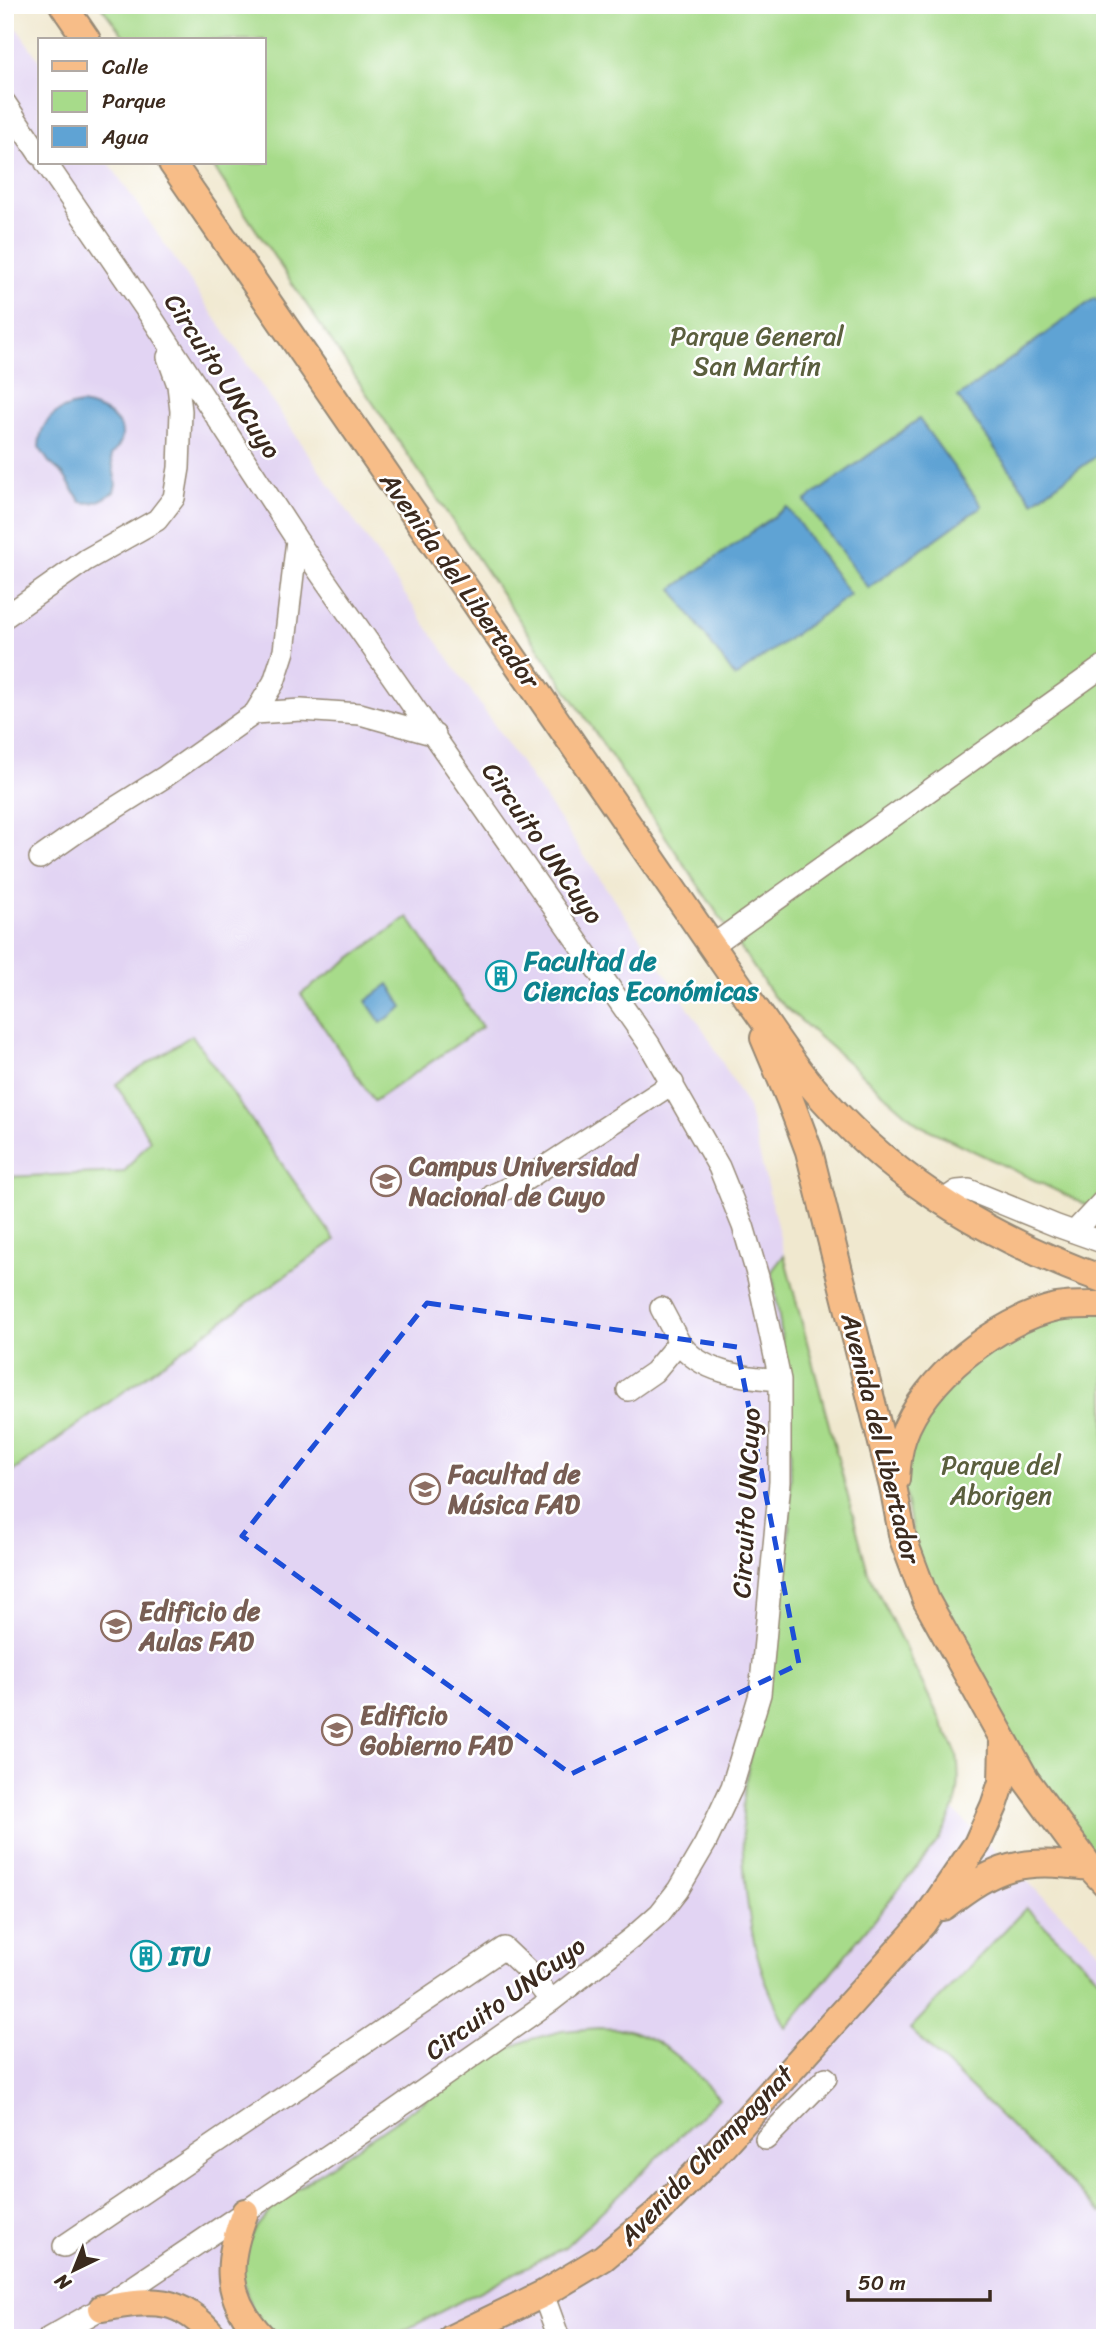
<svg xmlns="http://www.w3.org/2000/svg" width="1110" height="2343" viewBox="0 0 1110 2343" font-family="Sriracha,sans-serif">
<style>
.built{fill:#e2d4f3}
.green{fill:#a7db8a;stroke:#718254;stroke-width:2}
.water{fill:#5fa3d4;stroke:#4d6679;stroke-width:2}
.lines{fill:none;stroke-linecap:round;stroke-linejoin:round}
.minor-casing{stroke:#968976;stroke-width:24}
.major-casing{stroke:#968976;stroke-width:30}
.minor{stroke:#fff;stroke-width:21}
.major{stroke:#f7bd88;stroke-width:26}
.marked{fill:none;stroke:#1d4ed8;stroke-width:5;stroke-dasharray:14 9;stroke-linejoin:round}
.labels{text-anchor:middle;stroke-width:5;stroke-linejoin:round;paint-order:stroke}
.park-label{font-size:26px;fill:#5b5f3e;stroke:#fff}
.street-label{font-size:26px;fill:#3b2a1e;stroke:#fff}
.culture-label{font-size:26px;font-weight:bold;fill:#0d838f;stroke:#fff;text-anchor:start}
.education-label{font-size:26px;font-weight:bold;fill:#785e54;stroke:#fff;text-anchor:start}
</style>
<rect width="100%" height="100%" fill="#fff"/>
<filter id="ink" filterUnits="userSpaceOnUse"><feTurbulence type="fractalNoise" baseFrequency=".0143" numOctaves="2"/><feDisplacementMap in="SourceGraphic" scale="14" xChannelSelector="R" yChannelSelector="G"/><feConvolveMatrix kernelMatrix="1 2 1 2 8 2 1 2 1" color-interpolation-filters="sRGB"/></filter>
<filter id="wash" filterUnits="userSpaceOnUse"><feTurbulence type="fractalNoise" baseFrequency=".00686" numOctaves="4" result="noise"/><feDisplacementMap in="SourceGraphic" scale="28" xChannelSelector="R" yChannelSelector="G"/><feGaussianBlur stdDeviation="1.57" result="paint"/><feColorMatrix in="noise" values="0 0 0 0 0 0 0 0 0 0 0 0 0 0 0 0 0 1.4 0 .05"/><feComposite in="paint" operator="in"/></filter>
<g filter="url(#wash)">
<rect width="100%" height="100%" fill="#f0e8cf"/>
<!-- built -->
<path class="built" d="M5,11L40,62V163H109L705,1032L748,1108L803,1331L868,1572L957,1754L960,1781L954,1811L1105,1956V2338H5Z"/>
<!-- green -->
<path class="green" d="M100,5H1105V1214L919,1125L773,996L211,163H264V40H127Z
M408,917L482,1027L374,1101L301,994Z
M192,1035L335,1240L5,1477V1177L124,1172L150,1140L116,1084Z
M784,1255L868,1572L957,1754C962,1793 957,1807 938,1841L786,2028C779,2012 771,1996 765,1979C745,1926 737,1831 747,1775C757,1714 775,1654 783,1593C798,1485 790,1377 772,1271Z
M1105,1305V1883L926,1600L898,1459L903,1436L986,1339Z
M1026,1908L1105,1984V2209L1101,2213L910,2029Z
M599,2028C609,2029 622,2028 632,2031C668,2042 694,2071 719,2098L565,2247L390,2338H268L256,2326L240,2270L243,2251L258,2225L279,2201L487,2058L528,2040L562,2031Z"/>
<!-- water -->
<path class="water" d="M1095,298L1105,311V450L1033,502L958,397Z
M81,404C108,408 139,429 111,455L116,484L114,492C103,499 96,505 81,502L63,474L49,462L39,447C40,420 56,408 81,404Z
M919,419L982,506L868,588L805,501Z
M787,507L850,595L735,677L672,589Z
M389,984L403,1007L381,1023L366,1001Z"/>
</g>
<g filter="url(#ink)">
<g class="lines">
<!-- minor casing -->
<g class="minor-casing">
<path id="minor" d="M5,103L40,155
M46,163L154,321L297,540L649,1044L719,1167L743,1226L758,1277L780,1380V1482L760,1694L732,1787L705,1844L678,1890L660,1913L633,1937L551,2001L381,2120L102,2308L49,2338
M5,617L86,560L157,520L174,498L179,468L181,411L178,385L168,357
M255,713L301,710L360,714L435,735
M40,858L80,830L163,778L255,713L274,682L284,651L297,540
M713,945L1105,665
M493,1195L525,1180L673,1083
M941,1202L957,1191L969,1190L1057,1226L1105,1243
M1074,1232L1105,1199
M679,1342C701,1374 745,1377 780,1380
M628,1390L654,1372L679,1342L661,1308
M766,2139L826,2078
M64,2246L504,1948L527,1970L551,2001
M543,2294L559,2338"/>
</g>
<!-- major casing -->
<g class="major-casing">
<path id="major" d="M63,5L87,40
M172,163L747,997C772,1031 795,1069 824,1100C902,1187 996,1241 1105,1280
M764,1038L790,1100L809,1151L894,1491L903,1539L926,1600L1026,1780L1090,1867L1105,1883
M896,1479C897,1465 898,1451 903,1437C923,1379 998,1320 1057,1307C1072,1304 1090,1305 1105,1305
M943,1907C998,1864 1020,1858 1090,1867
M245,2212C226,2261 223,2297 263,2338
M102,2308C152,2299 180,2295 215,2338
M452,2338L543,2294L603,2258L656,2214L713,2156L923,1923L977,1844L994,1806L1002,1782L1003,1741"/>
</g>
<!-- minor -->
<use href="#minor" class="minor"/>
<!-- major -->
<use href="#major" class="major"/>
</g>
</g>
<!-- marked area -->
<path class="marked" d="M427,1303L737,1347L799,1664L571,1774L242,1536Z"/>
<!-- icons -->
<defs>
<g id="building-ring" transform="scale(1.575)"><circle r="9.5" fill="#fff" stroke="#0f9aa8" stroke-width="1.5"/><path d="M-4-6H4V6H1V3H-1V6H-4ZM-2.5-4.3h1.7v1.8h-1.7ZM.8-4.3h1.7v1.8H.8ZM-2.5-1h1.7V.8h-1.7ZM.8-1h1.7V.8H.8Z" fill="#0f9aa8"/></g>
<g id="university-ring" transform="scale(1.575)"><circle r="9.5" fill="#fff" stroke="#8d6e63" stroke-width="1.5"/><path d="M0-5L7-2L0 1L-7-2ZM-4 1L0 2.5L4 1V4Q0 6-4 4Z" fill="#8d6e63"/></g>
</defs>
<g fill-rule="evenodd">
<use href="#building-ring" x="501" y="976"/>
<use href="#university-ring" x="386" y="1181"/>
<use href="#university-ring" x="425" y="1489"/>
<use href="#university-ring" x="116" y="1626"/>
<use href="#university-ring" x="337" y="1730"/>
<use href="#building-ring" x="146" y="1956"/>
</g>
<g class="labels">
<!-- park labels -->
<g class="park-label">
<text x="757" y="345">Parque General<tspan x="757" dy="30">San Martín</tspan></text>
<text x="1001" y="1474">Parque del<tspan x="1001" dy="30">Aborigen</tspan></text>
</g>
<!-- street labels -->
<g class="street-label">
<text transform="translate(223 376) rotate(57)" y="9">Circuito UNCuyo</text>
<text transform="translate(460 580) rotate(55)" y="9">Avenida del Libertador</text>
<text transform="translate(543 843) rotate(55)" y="9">Circuito UNCuyo</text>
<text transform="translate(881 1438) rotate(76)" y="9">Avenida del Libertador</text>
<text transform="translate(746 1503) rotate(-87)" y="9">Circuito UNCuyo</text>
<text transform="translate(505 1998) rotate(-36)" y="9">Circuito UNCuyo</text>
<text transform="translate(706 2155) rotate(-46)" y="9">Avenida Champagnat</text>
</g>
<!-- culture labels -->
<g class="culture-label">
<text x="524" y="970">Facultad de<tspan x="524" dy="30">Ciencias Económicas</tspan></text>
<text x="169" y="1965">ITU</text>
</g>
<!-- education labels -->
<g class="education-label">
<text x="409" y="1175">Campus Universidad<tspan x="409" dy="30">Nacional de Cuyo</tspan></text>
<text x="448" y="1483">Facultad de<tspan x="448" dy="30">Música FAD</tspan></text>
<text x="139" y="1620">Edificio de<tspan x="139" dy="30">Aulas FAD</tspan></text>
<text x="360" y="1724">Edificio<tspan x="360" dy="30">Gobierno FAD</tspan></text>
</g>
</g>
<!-- margin -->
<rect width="1110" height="2343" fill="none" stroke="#fff" stroke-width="28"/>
<!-- legend -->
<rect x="38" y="38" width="228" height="126" fill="#ffffff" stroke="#b1aaa5" stroke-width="2"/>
<rect x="52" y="61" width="35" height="10" fill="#f7bd88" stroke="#b1aaa5" stroke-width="2"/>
<text x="102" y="74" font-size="21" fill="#3b2a1e">Calle</text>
<rect x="52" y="91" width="35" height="21" fill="#a7db8a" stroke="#b1aaa5" stroke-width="2"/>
<text x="102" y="108" font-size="21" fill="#3b2a1e">Parque</text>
<rect x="52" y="126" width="35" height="21" fill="#5fa3d4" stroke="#b1aaa5" stroke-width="2"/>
<text x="102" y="144" font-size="21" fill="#3b2a1e">Agua</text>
<!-- north arrow -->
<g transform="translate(74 2270) rotate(223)" stroke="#ffffff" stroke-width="5" paint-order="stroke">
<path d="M0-5L12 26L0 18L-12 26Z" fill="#3b2a1e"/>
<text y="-10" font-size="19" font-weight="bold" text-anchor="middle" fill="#3b2a1e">N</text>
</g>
<!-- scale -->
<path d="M848 2290v10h142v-10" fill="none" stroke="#3b2a1e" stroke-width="3.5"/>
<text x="858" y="2290" font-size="21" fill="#3b2a1e" stroke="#ffffff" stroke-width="5" paint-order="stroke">50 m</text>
</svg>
